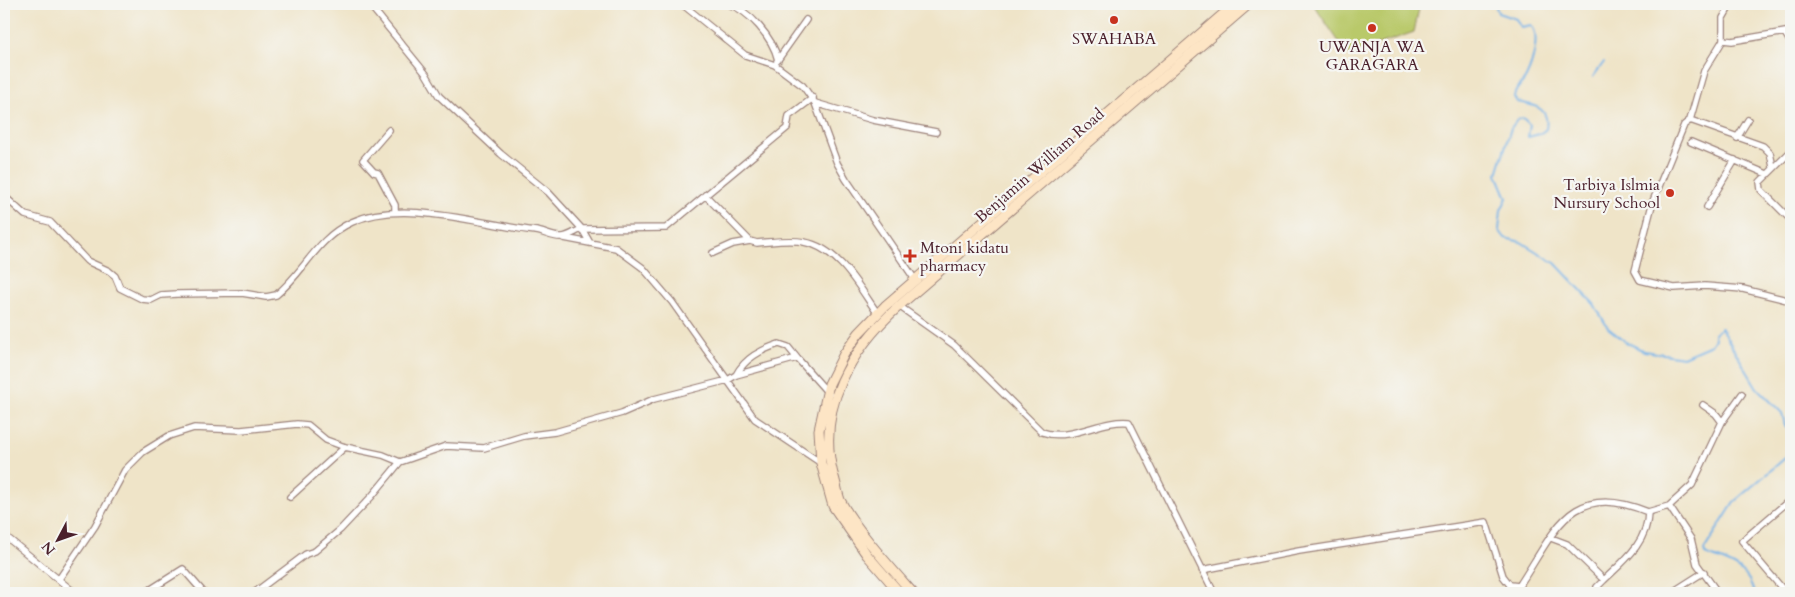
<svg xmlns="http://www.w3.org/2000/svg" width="1795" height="597" viewBox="0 0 1795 597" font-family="Cardo,serif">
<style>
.green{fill:#b9c96b;stroke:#82744b}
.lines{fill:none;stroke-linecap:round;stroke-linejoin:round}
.stream{stroke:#75b2e7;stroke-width:2}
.minor-casing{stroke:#9c827a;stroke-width:8}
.secondary-casing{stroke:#9c827a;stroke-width:11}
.minor{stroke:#fff;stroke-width:5.5}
.secondary{stroke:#fde5c5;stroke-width:9}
.poi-dot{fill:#c8321e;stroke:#f6f6f2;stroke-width:2}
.labels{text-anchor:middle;stroke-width:4.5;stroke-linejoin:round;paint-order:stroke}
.poi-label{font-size:16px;fill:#4a1f2b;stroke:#f6f6f2}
.street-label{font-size:16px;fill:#4a1f2b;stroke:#f6f6f2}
</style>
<rect width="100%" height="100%" fill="#f6f6f2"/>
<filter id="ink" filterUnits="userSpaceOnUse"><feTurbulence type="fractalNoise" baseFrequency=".02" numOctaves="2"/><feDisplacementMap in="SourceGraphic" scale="10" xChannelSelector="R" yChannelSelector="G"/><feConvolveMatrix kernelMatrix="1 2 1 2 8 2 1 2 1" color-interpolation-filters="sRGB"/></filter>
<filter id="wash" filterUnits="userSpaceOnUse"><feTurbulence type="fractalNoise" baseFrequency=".0096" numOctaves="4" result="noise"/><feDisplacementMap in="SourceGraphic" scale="20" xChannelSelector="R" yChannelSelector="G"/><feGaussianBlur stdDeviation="1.12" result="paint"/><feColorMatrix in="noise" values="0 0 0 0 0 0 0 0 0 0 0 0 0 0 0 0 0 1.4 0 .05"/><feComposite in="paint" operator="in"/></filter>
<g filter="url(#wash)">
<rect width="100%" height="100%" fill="#efe4c8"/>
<!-- green -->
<path class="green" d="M1316,4H1420L1414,32L1348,55L1315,7Z"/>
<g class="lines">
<!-- stream -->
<path class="stream" d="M1495,4L1498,13L1516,19L1521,27L1531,25C1541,36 1532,65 1526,77C1522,85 1515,88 1514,97L1517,102C1534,105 1550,107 1546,129L1540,134L1528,137L1530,125L1523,118L1517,120L1511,128L1497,174L1507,198L1501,210L1499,230L1505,238L1521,242L1555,263L1594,304L1608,328L1626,342L1644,351L1683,357L1711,345L1715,339L1714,334L1721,328L1757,388L1782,413L1785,425L1791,432
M1593,77L1604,62
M1754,593C1748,566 1727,563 1705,554L1704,550L1735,501L1791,453"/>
</g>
</g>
<g filter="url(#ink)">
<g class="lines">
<!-- minor casing -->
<g class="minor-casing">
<path id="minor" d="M369,4L426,74L439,96L501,154L548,192L582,229L666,228L787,128L789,116L813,98
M682,4L745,55L775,65L803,86L815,103L837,163L846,179L916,281
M728,4C749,10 773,38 778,60
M1731,4L1723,18V40L1704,71L1690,120L1684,125L1653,201L1635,271L1640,280L1674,288L1705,286L1743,289L1791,301
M1785,33L1791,43
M1723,40L1732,41L1791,31
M777,61L806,20
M815,103L873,120L936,132
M1690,120L1763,146L1770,153L1773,167
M389,130L363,160L374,172L378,173L395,205V211
M1737,138L1748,120
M1691,142L1767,174
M1791,151L1760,182L1761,190L1791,220
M705,195L750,241L757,243C772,242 790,239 804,242C839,248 859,287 878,314
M4,196L25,215L50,222L87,261L109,271L115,276L120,288L142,299L151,300L161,295L177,294L242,293L266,297L276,295C305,272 315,239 352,222C403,198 482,225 536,231C544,232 553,238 562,237C568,237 576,231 582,229L590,243
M1707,207L1735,160
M564,238L616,248L643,268L672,302L755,419L821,463
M713,253L733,244L750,241
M899,306L954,345L1042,432C1070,442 1101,419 1129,422L1214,593
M736,375C745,358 761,350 779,344L788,347L797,358
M1703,405L1716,414L1722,422
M290,497L345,447
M1669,506L1692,485L1722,422L1742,394
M1648,512L1669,506L1691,539L1697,564L1718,593
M4,535L75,593
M1551,538L1567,544L1604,580L1597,587L1601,593
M1202,570L1299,551L1486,522L1503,576L1510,585L1519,586C1556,530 1570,480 1648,512C1648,542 1624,561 1604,580
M59,579L95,526L125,470L143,452L169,436L194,428L241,430L297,424L308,425L326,440L345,447L383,455L400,462
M145,593L183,569L204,593
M254,593L306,554L315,551L340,530L372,496L400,462L446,446L484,448L524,436L555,432L622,413L654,399L728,380L736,375L797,358L829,394
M1671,593L1704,572
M1786,593L1742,541L1791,499"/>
</g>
<!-- secondary casing -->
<g class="secondary-casing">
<path id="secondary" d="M900,593L867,555L833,506L821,463L819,430L829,384L844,354L859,333L885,306L1235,4
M913,593C890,567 856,530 840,500C837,492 836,482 833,474C816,408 851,349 899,306L1249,4"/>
</g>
<!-- minor -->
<use href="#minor" class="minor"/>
<!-- secondary -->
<use href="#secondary" class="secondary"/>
</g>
</g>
<!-- markers -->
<g class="poi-dot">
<circle cx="1114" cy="20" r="5"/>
<circle cx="1372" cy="28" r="5"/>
<circle cx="1670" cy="193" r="5"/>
<path d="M907.5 248.5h5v5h5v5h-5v5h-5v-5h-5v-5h5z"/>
</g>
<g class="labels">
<!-- poi labels -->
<g class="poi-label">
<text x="1114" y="44">SWAHABA</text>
<text x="1372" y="52">UWANJA WA<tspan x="1372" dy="18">GARAGARA</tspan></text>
<text x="1660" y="190" text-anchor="end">Tarbiya Islmia<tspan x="1660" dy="18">Nursury School</tspan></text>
<text x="920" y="253" text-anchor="start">Mtoni kidatu<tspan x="920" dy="18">pharmacy</tspan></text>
</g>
<!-- street labels -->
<g class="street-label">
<text transform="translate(1039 165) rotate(-41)" y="6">Benjamin William Road</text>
</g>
</g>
<!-- margin -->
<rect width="1795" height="597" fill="none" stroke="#f6f6f2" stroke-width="20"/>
<!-- north arrow -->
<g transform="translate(58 540) rotate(229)" stroke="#f6f6f2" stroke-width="4" paint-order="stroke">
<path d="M0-4L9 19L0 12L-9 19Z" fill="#4a1f2b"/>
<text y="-8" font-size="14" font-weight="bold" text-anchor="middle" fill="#4a1f2b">N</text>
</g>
</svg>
